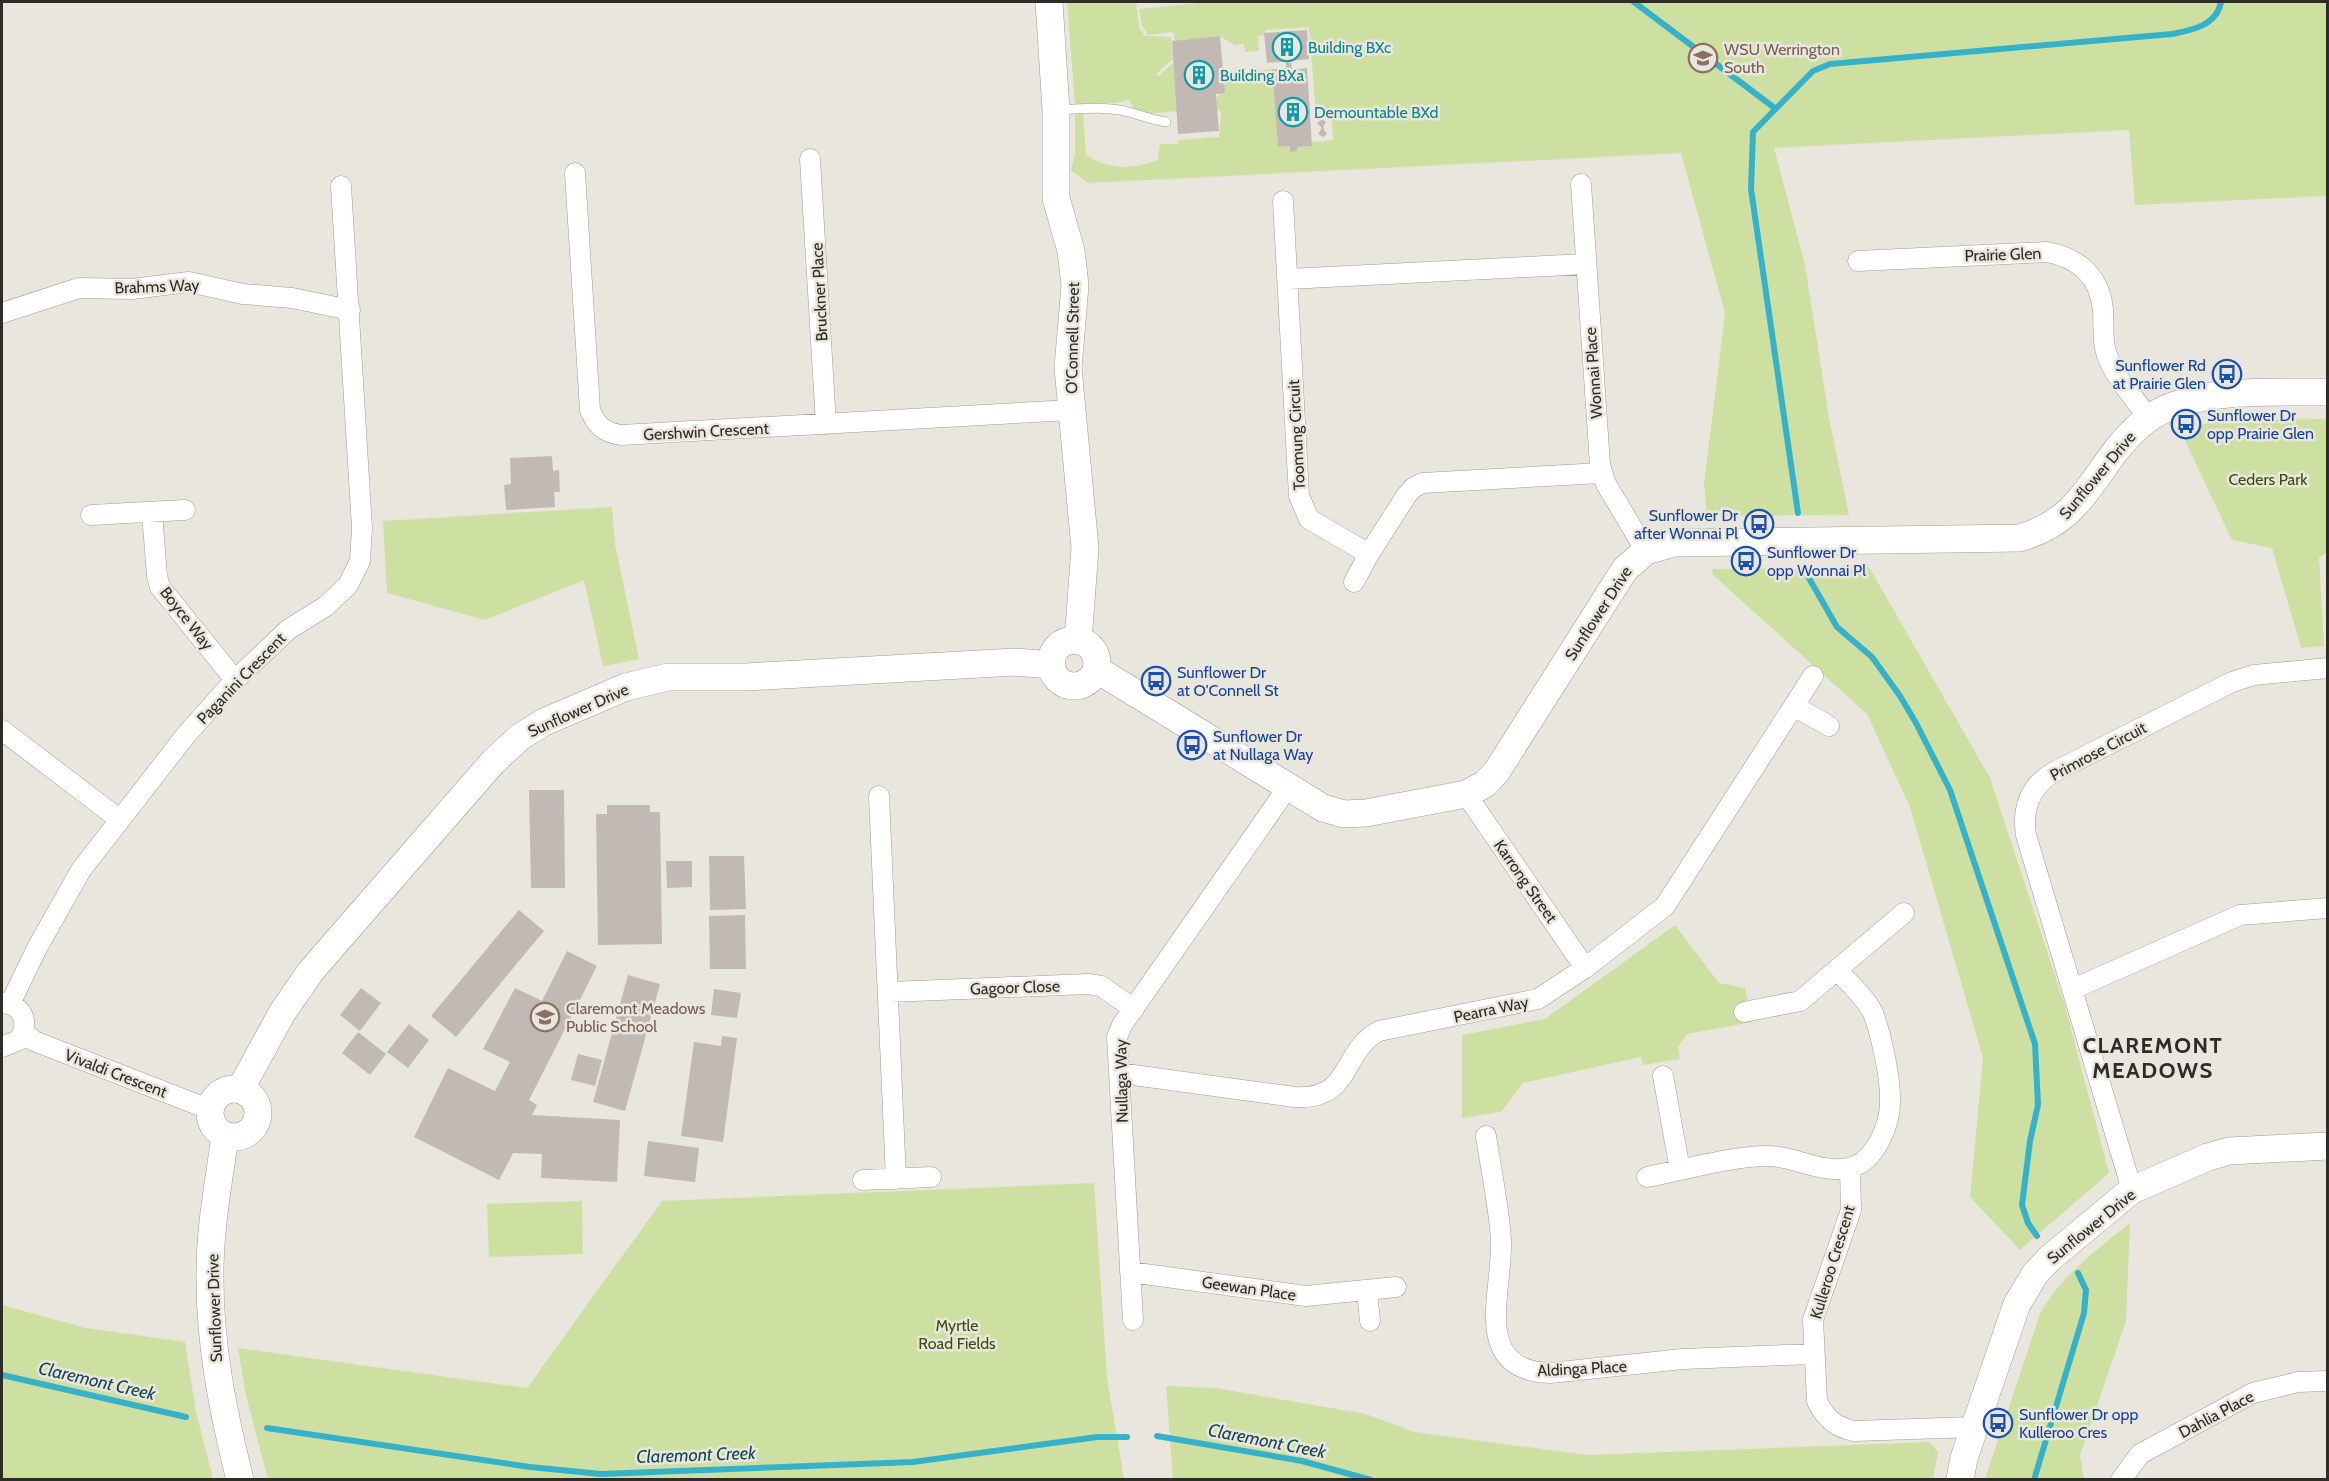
<svg xmlns="http://www.w3.org/2000/svg" width="2329" height="1481" viewBox="0 0 2329 1481" font-family="Cabin,sans-serif">
<style>
.green{fill:#cde0a1}
.lines{fill:none;stroke-linecap:round;stroke-linejoin:round}
.stream{stroke:#35b2ca;stroke-width:6}
.building{fill:#c2b9b5}
.lane-casing{stroke:#9f9c94;stroke-width:10}
.street-casing{stroke:#9f9c94;stroke-width:21}
.secondary-casing{stroke:#9f9c94;stroke-width:28}
.lane{stroke:#fff;stroke-width:9}
.street{stroke:#fff;stroke-width:20}
.secondary{stroke:#fff;stroke-width:27}
.labels{text-anchor:middle;stroke-width:5;stroke-linejoin:round;paint-order:stroke}
.culture-label{font-size:16px;fill:#0d838f;stroke:#e9e6dd;text-anchor:start}
.education-label{font-size:16px;fill:#785e54;stroke:#e9e6dd;text-anchor:start}
.street-label{font-size:16px;fill:#2d2c29;stroke:#e9e6dd}
.transit-label{font-size:16px;fill:#164399;stroke:#e9e6dd;text-anchor:start}
.park-label{font-size:16px;fill:#3d4b0e;stroke:#e9e6dd}
.water-label{font-size:18px;font-style:italic;fill:#134852;stroke:#e9e6dd}
.district-label{font-size:22px;font-weight:bold;letter-spacing:1.5px;fill:#2d2c29;stroke:#e9e6dd}
</style>
<rect width="100%" height="100%" fill="#e9e6dd"/>
<!-- green -->
<path class="green" d="M1067,2H1136L1139,27L1145,36L1171,37L1173,59L1156,74L1158,76L1173,63L1177,111L1148,114L1134,109L1129,100L1115,103L1075,104Z
M1208,2H2327V196L2135,205L2129,130L1774,148L1805,265L1829,418L1849,515L1707,516L1704,484L1725,313L1681,153L1088,183L1071,170L1075,154V114H1083L1086,155C1110,170 1132,170 1158,160L1160,144H1178V140L1219,137L1221,112L1217,108L1216,99L1233,72L1272,69L1278,147L1290,146V152L1297,151V147L1312,146V142L1333,140L1331,112L1316,113L1309,27L1265,30V35L1258,36L1259,51L1245,52L1244,44L1234,45L1220,36L1175,41L1173,32L1148,35L1142,26L1139,9Z
M2327,419V552L2319,558L2324,646L2301,648L2272,548L2232,540L2181,432L2217,420Z
M612,507L615,544L639,659L603,666L584,580L485,620L387,593L383,521Z
M1869,567L1990,778L2065,1006L2109,1173L2020,1250L1970,1197L1983,1058L1910,807L1867,714L1713,575L1712,569Z
M1675,925L1719,983L1745,988L1752,1022L1687,1034L1678,1047L1680,1059L1643,1065L1641,1057L1523,1083L1501,1112L1462,1118V1035L1545,1019Z
M1094,1183L1107,1378L1124,1479H268L246,1396L238,1348L527,1388L662,1201Z
M582,1201L583,1254L489,1257L487,1204Z
M2130,1223L2126,1321L2080,1456L2084,1479H1985L2040,1314C2061,1275 2097,1250 2130,1223Z
M2,1305L86,1328L185,1342L196,1412L213,1479H2Z
M1166,1386L1215,1388L1366,1414L1414,1432L1587,1455L1930,1442L1938,1452L1933,1480L1173,1479Z"/>
<g class="lines">
<!-- stream -->
<path class="stream" d="M1634,2L1776,109
M1798,513L1751,189L1753,132L1813,71L1830,64L2172,34C2193,30 2217,25 2221,2
M1806,573L1837,627L1872,657L1900,696L1916,723L1950,790L2035,1044L2038,1105L2030,1141L2022,1205L2028,1223L2037,1236
M2,1375L186,1417
M267,1428L530,1467L601,1474L913,1462L1097,1437H1127
M1157,1436L1302,1461L1371,1480
M2034,1480L2084,1313L2086,1290L2078,1273"/>
</g>
<!-- building -->
<path class="building" d="M1307,30L1309,59L1267,63L1264,33Z
M1220,36L1225,93L1216,94L1219,131L1178,134L1172,41Z
M1286,63H1291L1292,70L1307,68L1312,146L1297,147V151L1290,152V146L1278,147L1272,69H1286Z
M1322,119L1326,122L1323,128L1327,134L1323,137L1318,134L1322,128L1317,123Z
M552,456L553,471L559,470L560,492H554L555,507L506,510L504,485L511,484L510,458Z
M529,790H564L565,888H531Z
M607,805H650V812H660L662,944L598,945L596,814H607Z
M709,856H744L746,909L710,910Z
M666,861H692V887L667,888Z
M519,910L544,931L456,1037L431,1016Z
M745,915L746,969H710L709,916Z
M567,951L597,966L529,1100L537,1105L532,1115L620,1120L617,1182L541,1178L542,1154L513,1153L499,1180L414,1137L448,1068L495,1091L510,1062L483,1049L515,988L542,1001Z
M628,975L660,984L625,1111L593,1102Z
M361,988L381,1003L360,1031L340,1015Z
M714,989L741,993L737,1018L711,1015Z
M409,1024L429,1040L408,1068L387,1052Z
M358,1032L386,1054L370,1075L342,1053Z
M722,1036L737,1038L723,1142L681,1136L694,1042L721,1046Z
M578,1054L602,1060L595,1086L571,1080Z
M648,1141L699,1148L695,1182L644,1176Z"/>
<g class="lines">
<!-- lane casing -->
<g class="lane-casing">
<path id="lane" d="M1059,110C1082,109 1107,106 1129,112C1142,116 1153,120 1166,122"/>
</g>
<!-- street casing -->
<g class="street-casing">
<path id="street" d="M810,159L826,424
M575,173L590,410C597,426 603,432 621,435L1071,410
M1581,184L1600,465L1606,484L1646,551
M1283,201L1299,496L1309,519L1369,554
M1858,261L2047,252C2079,258 2100,277 2103,310C2104,324 2102,339 2106,352C2113,376 2135,398 2149,419
M1288,279L1586,264
M2,313L79,288L132,289L189,282L243,294L292,298L350,310
M152,513L157,576L160,587L235,680
M91,515L185,510
M1354,582L1369,554L1406,496L1413,488L1422,483L1601,473
M1794,706L1829,726
M2,730L119,819
M1466,794L1585,968
M879,796L896,1179
M2073,989L2240,915L2328,908
M890,992L1088,984L1101,986L1134,1009
M2,1003C23,1004 30,1023 19,1040L2,1047
M10,1004L37,948L81,870L186,735L235,680L289,629L326,606L348,585L360,561L362,528L341,186
M1744,1012L1800,1001L1904,913
M24,1032L34,1041L211,1110
M1119,1073L1294,1097C1353,1101 1340,1052 1379,1031L1538,999L1585,968L1665,906L1813,676
M1663,1076L1680,1170
M1486,1136C1491,1170 1499,1206 1501,1241C1503,1291 1470,1370 1550,1373L1683,1359L1813,1354
M1850,1168L1851,1210L1813,1320L1817,1401C1825,1418 1835,1427 1854,1431L1974,1427
M1647,1177C1683,1170 1732,1156 1768,1156C1795,1156 1821,1174 1849,1168C1876,1162 1891,1123 1890,1098C1890,1075 1881,1034 1873,1013C1866,998 1850,984 1838,971
M863,1180L931,1177
M2132,1190L2026,835C2022,808 2030,786 2054,772L2232,682L2254,675L2328,668
M1130,1272L1306,1296L1396,1287
M1367,1292L1370,1321
M1133,1320L1117,1037L1122,1025L1288,787
M2121,1480L2140,1454L2253,1393L2298,1382L2328,1381"/>
</g>
<!-- secondary casing -->
<g class="secondary-casing">
<path id="secondary" d="M1049,2L1056,110V198L1071,251L1075,285L1068,368L1085,548L1078,641
M1051 663a23 23 0 1 1 46 0a23 23 0 1 1-46 0Z
M1096,669L1323,808L1344,814L1366,813L1466,794L1485,784L1497,771L1625,569L1646,551L1674,543L2019,538C2088,519 2093,466 2140,425C2186,385 2271,393 2328,392
M210 1113a24 24 0 1 1 48 0a24 24 0 1 1-48 0Z
M240,1090L282,1013L311,971L493,762L520,737L544,722L626,687L668,677H746L1015,662L1052,665
M225,1136C219,1181 210,1226 210,1272C209,1343 223,1411 240,1480
M1960,1480L1964,1458L2017,1304L2035,1274L2049,1259L2132,1190L2208,1157L2229,1151L2328,1146"/>
</g>
<!-- lane -->
<use href="#lane" class="lane"/>
<!-- street -->
<use href="#street" class="street"/>
<!-- secondary -->
<use href="#secondary" class="secondary"/>
</g>
<!-- icons -->
<defs>
<g id="building-ring" transform="scale(1.5)"><circle r="9.5" fill="#e9e6dd" stroke="#0f9aa8" stroke-width="1.5"/><path d="M-4-6H4V6H1V3H-1V6H-4ZM-2.5-4.3h1.7v1.8h-1.7ZM.8-4.3h1.7v1.8H.8ZM-2.5-1h1.7V.8h-1.7ZM.8-1h1.7V.8H.8Z" fill="#0f9aa8"/></g>
<g id="university-ring" transform="scale(1.5)"><circle r="9.5" fill="#e9e6dd" stroke="#8d6e63" stroke-width="1.5"/><path d="M0-5L7-2L0 1L-7-2ZM-4 1L0 2.5L4 1V4Q0 6-4 4Z" fill="#8d6e63"/></g>
<g id="bus-ring" transform="scale(1.5)"><circle r="9.5" fill="#e9e6dd" stroke="#1a4fb4" stroke-width="1.5"/><path d="M-5-6H5V4H4V6H2V4H-2V6H-4V4H-5ZM-3.5-4V0h7V-4ZM-3.5 1.2v1.5H-2V1.2ZM2 1.2v1.5H3.5V1.2Z" fill="#1a4fb4"/></g>
<g id="school-ring" transform="scale(1.5)"><circle r="9.5" fill="#e9e6dd" stroke="#8d6e63" stroke-width="1.5"/><path d="M0-5L7-2L0 1L-7-2ZM-4 1L0 2.5L4 1V4Q0 6-4 4Z" fill="#8d6e63"/></g>
</defs>
<g fill-rule="evenodd">
<use href="#building-ring" x="1287" y="47"/>
<use href="#university-ring" x="1703" y="58"/>
<use href="#building-ring" x="1199" y="75"/>
<use href="#building-ring" x="1293" y="112"/>
<use href="#bus-ring" x="2227" y="374"/>
<use href="#bus-ring" x="2186" y="424"/>
<use href="#bus-ring" x="1759" y="524"/>
<use href="#bus-ring" x="1746" y="561"/>
<use href="#bus-ring" x="1156" y="681"/>
<use href="#bus-ring" x="1192" y="745"/>
<use href="#school-ring" x="545" y="1017"/>
<use href="#bus-ring" x="1998" y="1423"/>
</g>
<g class="labels">
<!-- culture labels -->
<g class="culture-label">
<text x="1308" y="53">Building BXc</text>
<text x="1220" y="81">Building BXa</text>
<text x="1314" y="118">Demountable BXd</text>
</g>
<!-- education labels -->
<g class="education-label">
<text x="1724" y="55">WSU Werrington<tspan x="1724" dy="18">South</tspan></text>
<text x="566" y="1014">Claremont Meadows<tspan x="566" dy="18">Public School</tspan></text>
</g>
<!-- street labels -->
<g class="street-label">
<text transform="translate(2003 254) rotate(-2)" y="6">Prairie Glen</text>
<text transform="translate(157 286) rotate(-2)" y="6">Brahms Way</text>
<text transform="translate(819 292) rotate(-93)" y="6">Bruckner Place</text>
<text transform="translate(1072 338) rotate(-89)" y="6">O'Connell Street</text>
<text transform="translate(1593 373) rotate(-94)" y="6">Wonnai Place</text>
<text transform="translate(706 431) rotate(-3)" y="6">Gershwin Crescent</text>
<text transform="translate(1296 435) rotate(-93)" y="6">Toomung Circuit</text>
<text transform="translate(2097 475) rotate(-50)" y="6">Sunflower Drive</text>
<text transform="translate(1598 613) rotate(-57)" y="6">Sunflower Drive</text>
<text transform="translate(187 618) rotate(52)" y="6">Boyce Way</text>
<text transform="translate(241 678) rotate(-46)" y="6">Paganini Crescent</text>
<text transform="translate(578 710) rotate(-24)" y="6">Sunflower Drive</text>
<text transform="translate(2098 751) rotate(-28)" y="6">Primrose Circuit</text>
<text transform="translate(1526 881) rotate(55)" y="6">Karrong Street</text>
<text transform="translate(1015 987) rotate(-2)" y="6">Gagoor Close</text>
<text transform="translate(1491 1009) rotate(-12)" y="6">Pearra Way</text>
<text transform="translate(116 1073) rotate(21)" y="6">Vivaldi Crescent</text>
<text transform="translate(1121 1081) rotate(-91)" y="6">Nullaga Way</text>
<text transform="translate(2091 1226) rotate(-39)" y="6">Sunflower Drive</text>
<text transform="translate(1832 1262) rotate(-73)" y="6">Kulleroo Crescent</text>
<text transform="translate(1249 1288) rotate(8)" y="6">Geewan Place</text>
<text transform="translate(214 1308) rotate(-92)" y="6">Sunflower Drive</text>
<text transform="translate(1582 1368) rotate(-3)" y="6">Aldinga Place</text>
<text transform="translate(2216 1414) rotate(-28)" y="6">Dahlia Place</text>
</g>
<!-- transit labels -->
<g class="transit-label">
<text x="2206" y="371" text-anchor="end">Sunflower Rd<tspan x="2206" dy="18">at Prairie Glen</tspan></text>
<text x="2207" y="421">Sunflower Dr<tspan x="2207" dy="18">opp Prairie Glen</tspan></text>
<text x="1738" y="521" text-anchor="end">Sunflower Dr<tspan x="1738" dy="18">after Wonnai Pl</tspan></text>
<text x="1767" y="558">Sunflower Dr<tspan x="1767" dy="18">opp Wonnai Pl</tspan></text>
<text x="1177" y="678">Sunflower Dr<tspan x="1177" dy="18">at O'Connell St</tspan></text>
<text x="1213" y="742">Sunflower Dr<tspan x="1213" dy="18">at Nullaga Way</tspan></text>
<text x="2019" y="1420">Sunflower Dr opp<tspan x="2019" dy="18">Kulleroo Cres</tspan></text>
</g>
<!-- park labels -->
<g class="park-label">
<text x="2268" y="485">Ceders Park</text>
<text x="957" y="1331">Myrtle<tspan x="957" dy="18">Road Fields</tspan></text>
</g>
<!-- water labels -->
<g class="water-label">
<text transform="translate(97 1381) rotate(13)" y="6">Claremont Creek</text>
<text transform="translate(1267 1441) rotate(11)" y="6">Claremont Creek</text>
<text transform="translate(696 1455) rotate(-2)" y="6">Claremont Creek</text>
</g>
<!-- district labels -->
<g class="district-label">
<text x="2153" y="1053">CLAREMONT<tspan x="2153" dy="25">MEADOWS</tspan></text>
</g>
</g>
<!-- border -->
<rect width="2329" height="1481" fill="none" stroke="#2d2c29" stroke-width="6"/>
</svg>
